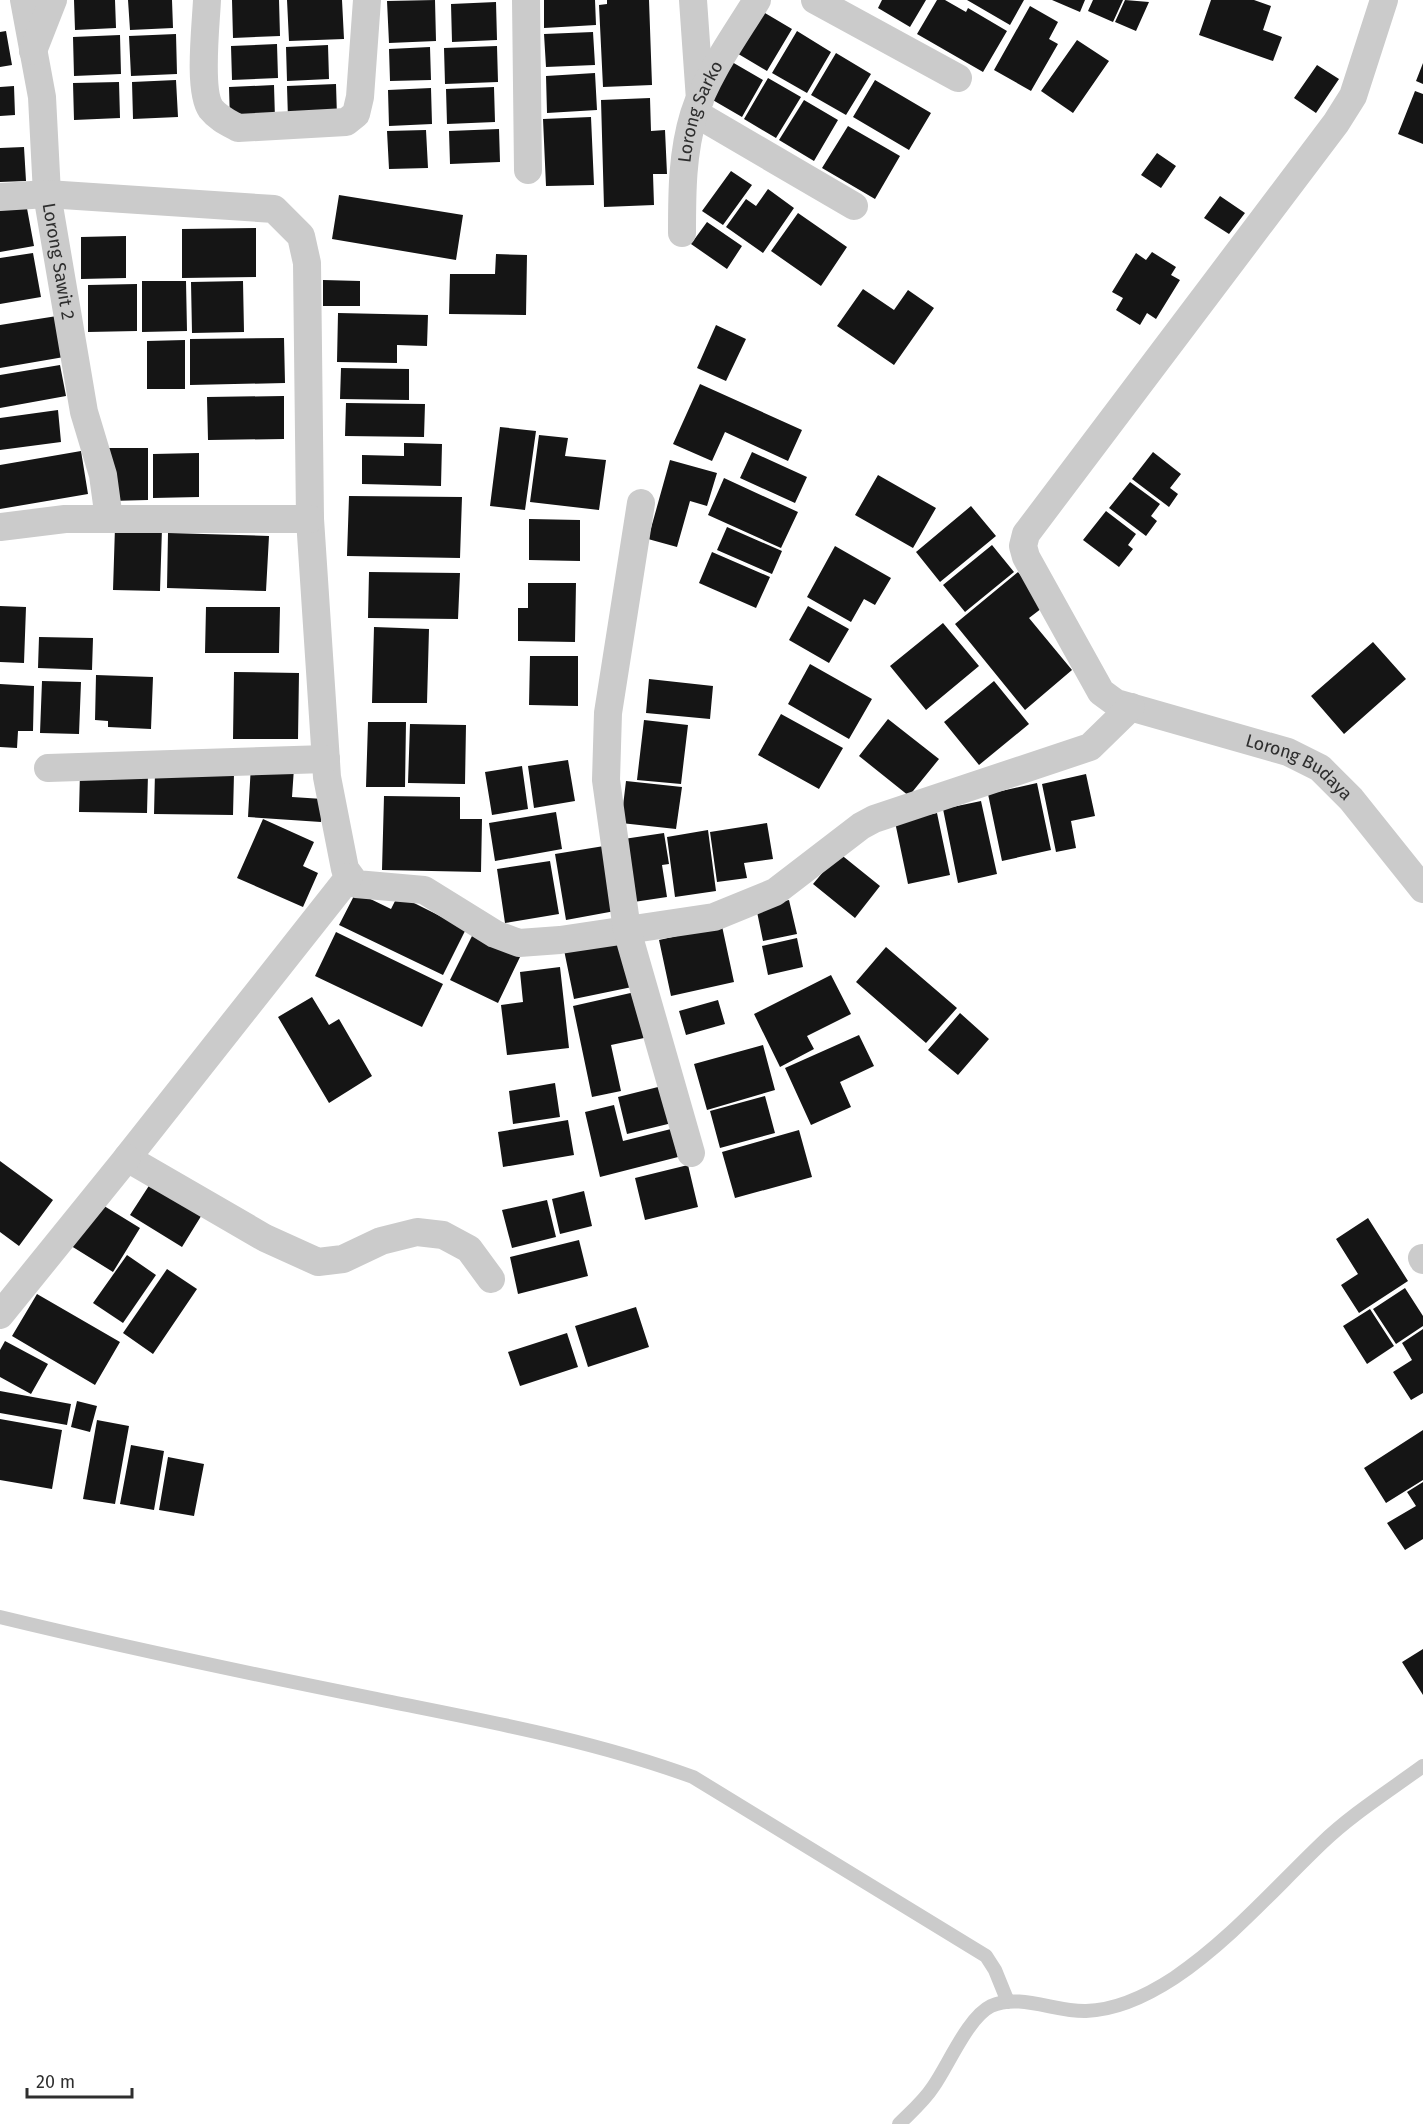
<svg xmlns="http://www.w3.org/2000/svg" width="1423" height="2124" viewBox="0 0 1423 2124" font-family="'Fira Sans',sans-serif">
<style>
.building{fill:#151515}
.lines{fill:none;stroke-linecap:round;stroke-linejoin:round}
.service{stroke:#cbcbcb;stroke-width:14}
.minor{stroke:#cbcbcb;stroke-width:28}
.labels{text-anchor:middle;stroke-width:6;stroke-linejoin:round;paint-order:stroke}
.street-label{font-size:18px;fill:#2e2e2e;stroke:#fff}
</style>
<rect width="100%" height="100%" fill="#fff"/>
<!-- building -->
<path class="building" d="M74,0H115L116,28L75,30Z
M128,0H172L173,28L130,30Z
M232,0H279L280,36L233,38Z
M287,0H342L344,39L289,41Z
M435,0L436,41L389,43L387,1Z
M544,0H595L596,25L544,28Z
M607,0H649L652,85L603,87L599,5L607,4Z
M882,0H926L910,27L878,8Z
M937,0H945L966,12L968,8L1007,31L983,72L917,34Z
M967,0H1024L1010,25Z
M1052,0H1085L1080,12Z
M1093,0H1123L1113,22L1088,11Z
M1125,0L1149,2L1136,31L1115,22Z
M1211,0H1254L1271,6L1263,30L1282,37L1273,61L1199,35Z
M496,2L497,40L452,42L451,4Z
M1030,6L1058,22L1049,39L1058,44L1031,91L994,70Z
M760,10L792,29L767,71L735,52Z
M6,31L12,65L0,67V32Z
M797,31L831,52L807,93L772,73Z
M593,32L595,65L546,67L544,34Z
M176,34L177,74L131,76L129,36Z
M120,35L121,74L74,76L73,37Z
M1077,40L1109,61L1073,113L1041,91Z
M277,44L278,78L232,80L231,46Z
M328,45L329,79L287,81L286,47Z
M497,46L498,82L445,84L444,48Z
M430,47L431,80L390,81L389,49Z
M836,53L871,74L846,115L811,95Z
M732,62L763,80L742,117L711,99Z
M1423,63V84L1416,81Z
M1317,65L1339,79L1316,113L1294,98Z
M595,73L597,110L547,113L546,76Z
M768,78L801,97L776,138L744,119Z
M176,80L178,117L133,119L132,82Z
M875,80L931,113L909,150L853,117Z
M119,82L120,118L74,120L73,83Z
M336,84L337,117L288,119L287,86Z
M274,85L275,119L230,121L229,87Z
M14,86L15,115L0,116V87Z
M494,87L495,122L447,124L446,89Z
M431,88L432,124L389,126L388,90Z
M1415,91L1423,94V144L1398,134Z
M650,98L651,131L665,130L667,174H653L654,205L604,207L601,100Z
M804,100L838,120L814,161L779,140Z
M591,117L594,185L546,186L543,119Z
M848,126L900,156L875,199L822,168Z
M499,129L500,162L450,164L449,131Z
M426,130L428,168L389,169L387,131Z
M24,147L26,181L0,182V148Z
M1157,153L1176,166L1161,188L1141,175Z
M731,171L752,185L723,225L702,211Z
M768,189L794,208L763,253L726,227L746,199L756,206Z
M339,195L463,215L456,260L332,239Z
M1220,196L1245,213L1229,234L1204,218Z
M26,203L34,246L0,252V208Z
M798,213L847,247L821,286L771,251Z
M707,222L742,246L727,269L691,244Z
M256,228V277L182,278V229Z
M126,236V278L81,279V237Z
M1152,252L1176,267L1171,275L1180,280L1156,319L1147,313L1140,325L1116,310L1123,298L1112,292L1136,253L1146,260Z
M33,253L41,297L0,304V258Z
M496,254L527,255L526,315L449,314L450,274H495Z
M323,280L360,281V306H323Z
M142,281H186L187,331L142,332Z
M243,281L244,332L192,333L191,282Z
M137,284V331L88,332V285Z
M863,289L894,310L908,290L934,308L894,365L837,326Z
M338,313L428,315L427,346L397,345V363L337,362Z
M57,316L64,357L0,368V325Z
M716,325L746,339L726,381L697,368Z
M284,338L285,383L190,385V339Z
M185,340V389H147V341Z
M60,365L66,396L0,408V375Z
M341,368L409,369V400L340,399Z
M700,384L802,430L788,461L725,432L712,461L673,444Z
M284,396V439L208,440L207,397Z
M346,403L425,404L424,437L345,436Z
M58,410L61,442L0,450V418Z
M500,427L536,431L525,510L490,506Z
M539,435L568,438L565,456L606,460L599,510L530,502Z
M404,443L442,444L441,486L362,484V455L404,456Z
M109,448H148V500L110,501Z
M81,451L88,494L0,509V465Z
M752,452L807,477L795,503L740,478Z
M1153,452L1181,474L1170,488L1178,494L1169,507L1132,479Z
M199,453V497L153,498V454Z
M670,460L717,473L707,506L690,501L677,547L648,539Z
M878,475L936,508L913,548L855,515Z
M724,478L798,512L781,548L708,515Z
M1130,482L1160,504L1151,516L1157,521L1146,536L1109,508Z
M349,496L462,497L460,558L347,556Z
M971,506L996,536L940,582L916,552Z
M1106,511L1136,534L1128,545L1133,549L1119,567L1083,540Z
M529,519L580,520V561L529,560Z
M115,527L162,528L160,591L113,590Z
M727,527L782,551L772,574L717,550Z
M168,533L269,536L266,591L167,588Z
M992,545L1014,572L965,612L943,585Z
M835,546L891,578L875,605L864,599L851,622L807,597Z
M712,552L770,577L756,608L699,583Z
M369,572L460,573L458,619L368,618Z
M1018,572L1046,605L1029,618L1072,670L1025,710L955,624Z
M528,583H576L575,642L518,641V608H528Z
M0,606L26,607L24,663L0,662Z
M808,606L849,629L829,663L789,640Z
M206,607H280L279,653H205Z
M943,623L979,666L926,710L890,666Z
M374,627L429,629L427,703H372Z
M39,637L93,638L92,670L38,668Z
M1373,642L1406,679L1344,734L1311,696Z
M530,656H578V706L529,705Z
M810,664L872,699L849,739L788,704Z
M234,672L299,673L298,739H233Z
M96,675L153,677L151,729L108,727V721L95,720Z
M649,679L713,686L710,719L646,713Z
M42,681L81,682L79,734L40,733Z
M994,681L1029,724L979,765L944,722Z
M0,684L34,686L33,731H18L17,748L0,747Z
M781,714L843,748L819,789L758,755Z
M888,719L939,759L909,796L859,756Z
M644,720L688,725L681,784L637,780Z
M368,722H406L405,787H366Z
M410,724L466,725L465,784L408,783Z
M568,760L575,801L534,808L528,766Z
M251,765L294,768L292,797L323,799L321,822L248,817Z
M522,766L528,809L492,815L485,772Z
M80,772L148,774L147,813L79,812Z
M155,772L234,773L233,815L154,814Z
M1086,774L1095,816L1071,821L1076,848L1056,852L1042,784Z
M626,781L682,787L676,829L621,823Z
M1037,783L1051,850L1002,861L988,794Z
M384,796L460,797V819H482L481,872L382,870Z
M981,801L997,874L958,883L943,809Z
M556,812L562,849L495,861L489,823Z
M937,813L950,875L908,884L895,822Z
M263,819L314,842L303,866L318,873L303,907L237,878Z
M767,823L773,859L744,863L747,878L717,882L710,832Z
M708,830L716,891L675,897L667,837Z
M664,833L669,864L662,865L667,897L627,903L617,840Z
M604,846L615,911L566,920L555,854Z
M839,853L880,886L855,918L813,884Z
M550,861L559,914L505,923L497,869Z
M356,892L391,909L398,895L466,929L443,975L339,925Z
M789,900L797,934L763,941L756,907Z
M722,926L734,982L671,996L659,940Z
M336,932L443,984L422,1027L315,976Z
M473,934L520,957L498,1003L450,980Z
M621,938L632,987L574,999L564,950Z
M797,938L803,967L768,975L762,946Z
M886,947L957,1008L926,1043L856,982Z
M560,967L569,1048L507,1055L501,1005L523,1002L520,972Z
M831,975L851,1014L807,1036L814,1049L780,1067L754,1014Z
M635,992L644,1038L611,1045L621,1091L592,1097L573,1006Z
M312,997L329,1025L339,1019L372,1076L329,1103L278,1017Z
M718,1000L725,1024L686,1035L679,1011Z
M960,1013L989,1039L958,1075L928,1050Z
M859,1035L874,1066L840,1082L851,1107L811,1125L785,1068Z
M763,1045L775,1090L707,1110L694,1064Z
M555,1083L560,1117L513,1124L509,1091Z
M662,1086L672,1123L627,1134L618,1097Z
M765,1096L775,1133L720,1148L710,1111Z
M614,1105L623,1141L671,1129L678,1157L600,1177L585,1112Z
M568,1120L574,1155L503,1167L498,1132Z
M799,1130L812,1177L735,1198L722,1152Z
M0,1161L53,1200L19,1246L0,1232Z
M688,1165L698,1207L645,1220L635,1178Z
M152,1181L203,1213L182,1247L130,1215Z
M584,1191L592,1226L560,1234L552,1199Z
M547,1200L556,1237L512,1248L502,1210Z
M96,1201L140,1228L113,1272L68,1244Z
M1368,1218L1408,1281L1359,1313L1341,1285L1358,1274L1336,1239Z
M579,1240L588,1276L518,1294L510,1257Z
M127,1255L156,1275L123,1323L93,1303Z
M167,1269L197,1289L153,1354L123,1333Z
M1405,1288L1423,1316V1326L1396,1344L1373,1309Z
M37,1294L120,1342L95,1385L12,1336Z
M636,1307L649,1347L588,1367L575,1326Z
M1370,1309L1394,1346L1367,1364L1343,1326Z
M1423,1329V1393L1411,1400L1393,1372L1412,1360L1402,1343Z
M567,1333L578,1367L520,1386L508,1352Z
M5,1341L48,1364L31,1394L0,1377V1350Z
M0,1391L71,1404L67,1425L0,1413Z
M77,1401L97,1406L90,1432L71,1427Z
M0,1419L62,1430L52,1489L0,1480Z
M97,1420L129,1426L115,1504L83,1499Z
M1423,1430V1480L1386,1503L1364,1468Z
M131,1445L164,1451L154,1510L120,1504Z
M168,1457L204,1464L194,1516L159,1510Z
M1423,1482V1539L1405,1550L1387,1523L1416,1506L1407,1492Z
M1423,1649V1695L1402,1662Z"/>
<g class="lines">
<!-- service -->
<path class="service" d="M0,1617C124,1647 247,1673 372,1698C480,1720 589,1739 693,1777L986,1956L995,1970L1008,2002
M899,2124C911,2112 924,2101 933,2087C948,2066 968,2017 991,2006C1019,1993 1056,2012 1086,2011C1117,2010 1148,1995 1174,1978C1230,1940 1273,1890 1322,1843C1352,1814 1389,1791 1423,1766"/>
<!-- minor -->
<g class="minor">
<path id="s1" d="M24,0L42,97L47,194L84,412L103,475L109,519"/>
<path d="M207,0C206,24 198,91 211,109C218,118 229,123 238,128L346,122L356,114L360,97L367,0"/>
<path d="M526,0L528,170"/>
<path d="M693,0L700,100"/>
<path d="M815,0L958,78"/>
<path id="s2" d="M1384,0L1353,96L1336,123L1026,534L1023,546L1026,557L1101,692L1116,703L1288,752L1320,768L1351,799L1423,889"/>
<path d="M33,51L53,0"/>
<path d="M695,113L854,206"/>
<path d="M0,197L47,194L274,209L301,236L307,263L310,519L327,777L345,869L356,884L424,890L495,934L519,943L560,940L714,917L775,892L861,826L874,819L1090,747L1131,707"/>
<path id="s3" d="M682,233C682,193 682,153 694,114C707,74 735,36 757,0"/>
<path d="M641,503L608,713L606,780L627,930L691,1153"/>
<path d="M0,527L65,519H310"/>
<path d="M48,768L326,759"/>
<path d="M349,877L127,1158L265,1238L318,1262L343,1259L381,1241L417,1232L443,1235L469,1249L491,1279"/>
<path d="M1422,1258L1423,1260"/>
<path d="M0,1315L127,1158"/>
</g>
</g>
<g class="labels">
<!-- street labels -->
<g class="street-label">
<text dy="6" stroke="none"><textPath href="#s3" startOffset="124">Lorong Sarko</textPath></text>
<text dy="6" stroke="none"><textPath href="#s1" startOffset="264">Lorong Sawit 2</textPath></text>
<text dy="6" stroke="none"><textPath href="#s2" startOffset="1040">Lorong Budaya</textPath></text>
</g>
</g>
<!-- scale -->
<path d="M27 2088v9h105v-9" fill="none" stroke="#2e2e2e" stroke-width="3"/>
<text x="36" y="2088" font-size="18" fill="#2e2e2e" stroke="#ffffff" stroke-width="4.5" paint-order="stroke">20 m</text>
</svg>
